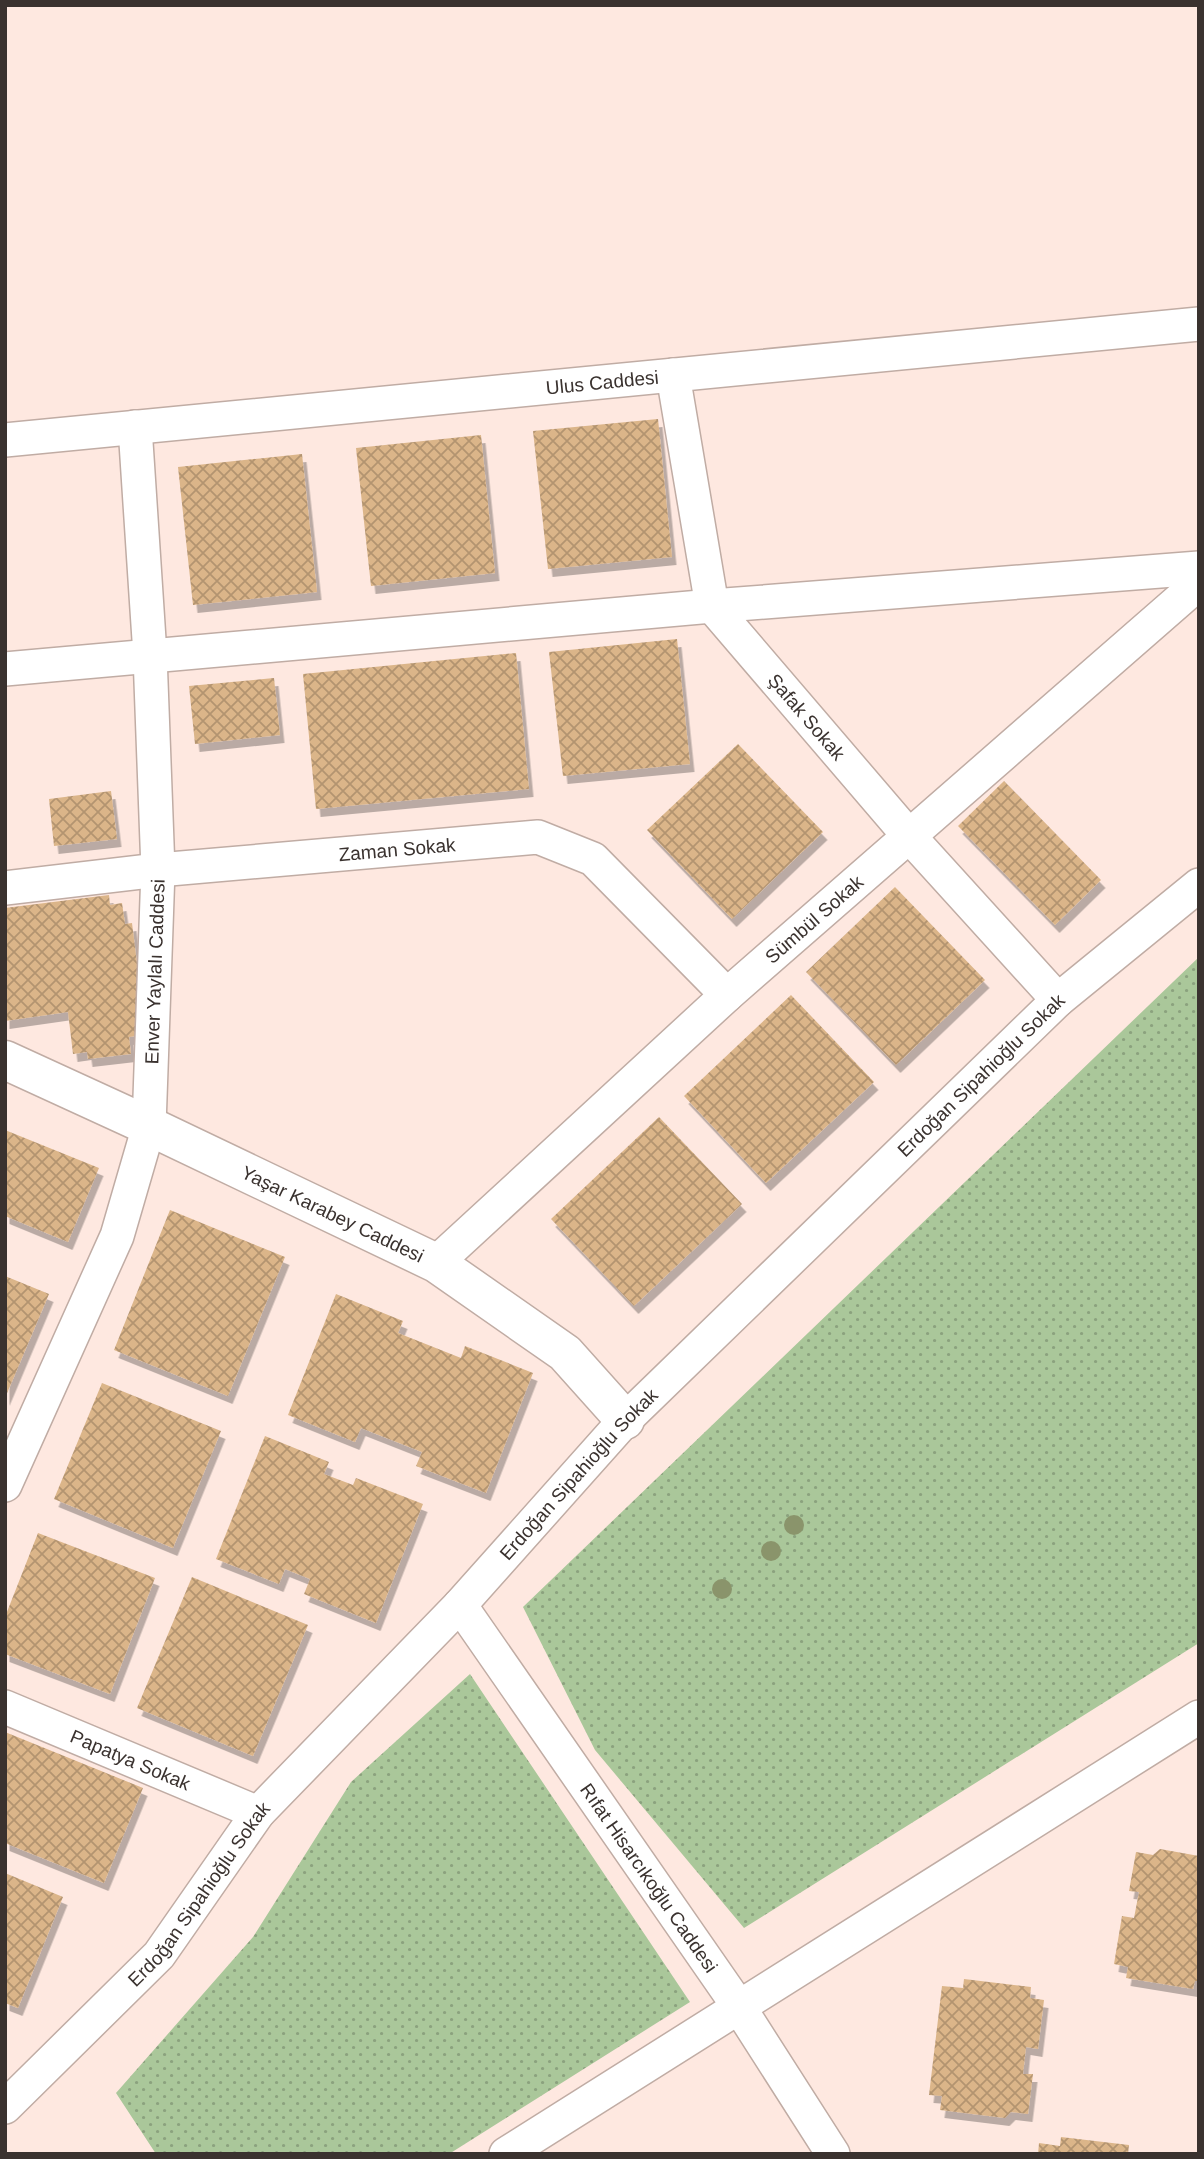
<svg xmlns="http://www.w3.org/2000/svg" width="1204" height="2159" viewBox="0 0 1204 2159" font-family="Arial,sans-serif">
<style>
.park{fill:url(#park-dots)}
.building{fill:url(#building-cross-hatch);filter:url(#shadow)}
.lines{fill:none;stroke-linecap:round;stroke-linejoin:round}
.minor-casing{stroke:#c0aca4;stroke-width:36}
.tertiary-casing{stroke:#c0aca4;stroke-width:41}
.minor{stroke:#fff;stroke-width:33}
.tertiary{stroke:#fff;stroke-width:38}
.tree{fill:#8a946b}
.labels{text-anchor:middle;stroke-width:5;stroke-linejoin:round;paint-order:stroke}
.street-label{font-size:19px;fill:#3a322f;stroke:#fee8e0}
</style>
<defs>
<pattern id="park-dots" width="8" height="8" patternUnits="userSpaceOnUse" patternTransform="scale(1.75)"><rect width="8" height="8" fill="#aac79a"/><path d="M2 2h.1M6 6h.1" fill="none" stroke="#8ba27e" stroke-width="1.8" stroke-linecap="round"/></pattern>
<pattern id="building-cross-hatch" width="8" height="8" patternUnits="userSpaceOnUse" patternTransform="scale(1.75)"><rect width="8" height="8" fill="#dbb589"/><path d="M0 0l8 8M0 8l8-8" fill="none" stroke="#b39470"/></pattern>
<filter id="shadow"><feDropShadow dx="4.5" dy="8" stdDeviation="0" flood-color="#0004"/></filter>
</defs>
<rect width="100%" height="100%" fill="#fee8e0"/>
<!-- park -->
<path class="park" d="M1199,957V1643L744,1928L595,1750L523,1607Z
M470,1674L690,2002L449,2154H156L116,2093L253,1937L351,1782Z"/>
<!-- building -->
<path class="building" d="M658,419L672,557L548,569L533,431Z
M481,435L495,573L371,586L356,448Z
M302,454L317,592L193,605L178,467Z
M677,639L690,764L563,776L549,652Z
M516,653L529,789L316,809L303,674Z
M274,678L280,735L195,744L189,686Z
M738,744L823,832L732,919L647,830Z
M1004,781L1101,880L1055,925L958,826Z
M111,791L117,839L54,846L49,799Z
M895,887L985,980L896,1065L806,972Z
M109,895L110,905L122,903L125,924L132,923L143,1013L141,1035L129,1037L131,1054L88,1059L87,1052L73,1054L68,1012L5,1021V908Z
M791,995L874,1082L766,1183L684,1096Z
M659,1117L742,1204L634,1306L551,1219Z
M5,1130L99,1168L68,1242L5,1216Z
M170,1210L285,1257L228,1396L114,1350Z
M5,1276L49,1294L5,1398Z
M336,1294L403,1321L398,1333L461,1358L465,1346L533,1373L486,1493L416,1466L422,1452L361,1428L355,1442L288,1415Z
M102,1383L221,1431L173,1548L54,1499Z
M265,1436L329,1462L324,1474L353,1485L356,1478L423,1504L376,1623L304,1594L310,1579L285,1569L279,1584L216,1559Z
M38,1533L155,1578L110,1694L5,1654V1617Z
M192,1577L308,1625L253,1756L137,1708Z
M5,1732L143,1788L104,1883L5,1843Z
M1160,1849L1199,1856V1981H1195L1193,1989L1126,1978L1128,1967L1114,1964L1122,1916L1134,1918L1139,1892L1129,1891L1136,1852L1153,1855Z
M5,1873L63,1897L18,2008L5,2003Z
M964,1979L1031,1987L1030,1998L1044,2000L1038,2049L1026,2047L1023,2074H1033L1028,2114L1011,2112L1005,2118L940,2110L942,2096L929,2095L942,1986L963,1988Z
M1061,2137L1129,2145L1128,2154H1038L1039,2143L1060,2146Z"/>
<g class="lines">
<!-- minor casing -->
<g class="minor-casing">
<g id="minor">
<path id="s1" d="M673,375L712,606L909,836L1058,1000"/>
<path id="s2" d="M5,440L1199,324"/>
<path d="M5,669L712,606L1199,568"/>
<path id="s3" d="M5,888L158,870L538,837L593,859L727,995"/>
<path id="s4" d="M436,1263L727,995L1199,583"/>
<path id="s5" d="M5,1485L117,1236L149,1126L158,870L150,655L135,427"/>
<path id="s6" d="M460,1605L739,2007L833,2154"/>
<path id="s7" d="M5,1707L258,1813"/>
<path id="s8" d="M5,2107L159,1955L258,1813L460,1605L625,1420L1058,1000L1199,885"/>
<path d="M506,2154L1199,1717"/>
</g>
</g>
<!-- tertiary casing -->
<g class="tertiary-casing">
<g id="tertiary">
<path id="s9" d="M5,1060L149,1126L436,1263L565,1353L625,1420"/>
</g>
</g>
<!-- minor -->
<use href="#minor" class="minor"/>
<!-- tertiary -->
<use href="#tertiary" class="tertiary"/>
</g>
<!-- trees -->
<g class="tree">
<circle cx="794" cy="1525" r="10"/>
<circle cx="771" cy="1551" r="10"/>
<circle cx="722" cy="1589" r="10"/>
</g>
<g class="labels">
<!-- street labels -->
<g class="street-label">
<text dy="7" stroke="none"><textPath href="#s2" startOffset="600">Ulus Caddesi</textPath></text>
<text dy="7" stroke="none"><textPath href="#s1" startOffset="380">Şafak Sokak</textPath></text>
<text dy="7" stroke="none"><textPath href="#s3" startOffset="394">Zaman Sokak</textPath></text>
<text dy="7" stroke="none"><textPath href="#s4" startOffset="511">Sümbül Sokak</textPath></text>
<text dy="7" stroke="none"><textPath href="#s5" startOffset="542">Enver Yaylalı Caddesi</textPath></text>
<text dy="7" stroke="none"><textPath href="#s8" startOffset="1423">Erdoğan Sipahioğlu Sokak</textPath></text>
<text dy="7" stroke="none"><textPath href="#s9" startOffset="362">Yaşar Karabey Caddesi</textPath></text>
<text dy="7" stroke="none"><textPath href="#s8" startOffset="856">Erdoğan Sipahioğlu Sokak</textPath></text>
<text dy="7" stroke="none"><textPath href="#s7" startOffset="136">Papatya Sokak</textPath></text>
<text dy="7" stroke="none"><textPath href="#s6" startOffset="332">Rıfat Hisarcıkoğlu Caddesi</textPath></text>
<text dy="7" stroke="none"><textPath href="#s8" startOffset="289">Erdoğan Sipahioğlu Sokak</textPath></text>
</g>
</g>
<!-- border -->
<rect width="1204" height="2159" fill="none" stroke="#3a322f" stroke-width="14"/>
</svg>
